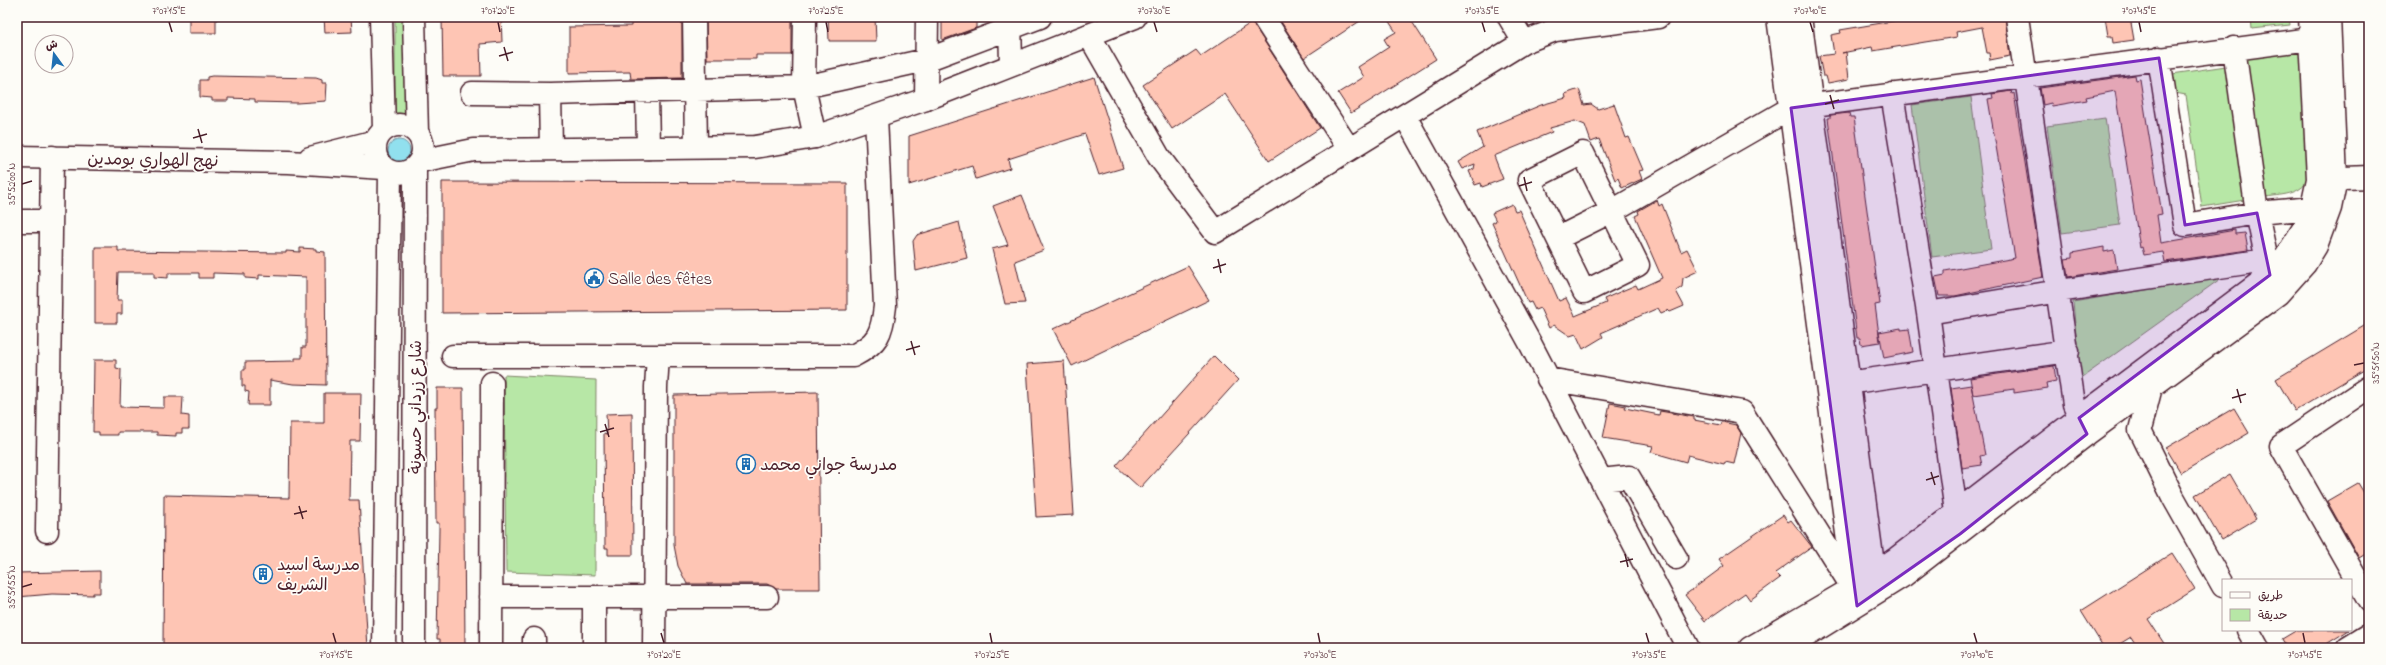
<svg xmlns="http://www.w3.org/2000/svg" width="2386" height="665" viewBox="0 0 2386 665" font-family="'Indie Flower','Playpen Sans Arabic',sans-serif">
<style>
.green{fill:#b7e7a6;stroke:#808368}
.water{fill:#91e0ee;stroke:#7593a0}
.building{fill:#fec5b4;stroke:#4a1f2b}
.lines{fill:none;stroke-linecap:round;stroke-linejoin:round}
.minor-casing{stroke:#4a1f2b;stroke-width:25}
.major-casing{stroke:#4a1f2b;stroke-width:25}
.minor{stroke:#fdfcf7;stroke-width:22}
.major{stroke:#fdfcf7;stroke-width:22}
.marked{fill:#7b2cbf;fill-opacity:0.2;stroke:#7b2cbf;stroke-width:3;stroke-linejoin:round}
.ticks{fill:none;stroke:#4a1f2b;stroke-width:1.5}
.labels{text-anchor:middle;stroke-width:3.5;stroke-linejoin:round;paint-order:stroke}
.street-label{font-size:17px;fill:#4a1f2b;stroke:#fdfcf7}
.poi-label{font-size:17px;fill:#4a1f2b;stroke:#fdfcf7;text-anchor:start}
.neatline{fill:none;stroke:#4a1f2b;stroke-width:1.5}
.ticks-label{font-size:10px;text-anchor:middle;fill:#4a1f2b}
</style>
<rect width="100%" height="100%" fill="#fdfcf7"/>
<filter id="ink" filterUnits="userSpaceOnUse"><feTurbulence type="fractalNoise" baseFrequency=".025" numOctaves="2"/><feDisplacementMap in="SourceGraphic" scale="8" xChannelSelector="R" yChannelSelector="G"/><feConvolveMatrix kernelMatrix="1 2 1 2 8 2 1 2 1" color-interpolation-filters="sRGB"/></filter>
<g filter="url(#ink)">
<!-- green -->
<path class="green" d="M395,17H409L412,114L395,113Z
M2251,17H2289L2290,25L2252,29Z
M2303,41L2310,176C2302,195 2285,194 2266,197L2242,48Z
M2226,66L2251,199L2202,207L2186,95L2175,93L2172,74Z
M1971,97L1991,249L1932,257L1912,105Z
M2105,118L2120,225L2062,233L2047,126Z
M2223,277L2080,379L2073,302Z
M504,375L596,380L595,575L506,572Z"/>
<!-- water -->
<path class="water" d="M388 151a11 11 0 1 1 22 0a11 11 0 1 1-22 0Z"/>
<!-- building -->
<path class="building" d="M189,17H216V33H189Z
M324,17H351L352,32L325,33Z
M442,17H501L502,42L480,44L481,76H443Z
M631,17H682V78L631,79L630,72L569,73V27L631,26Z
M706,17H792V55H756V59H707Z
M828,17H875L876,41H829Z
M942,17H976V28L942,40Z
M1278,17H1366L1304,58Z
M1386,17H1409L1436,59L1351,113L1338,93L1364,77L1358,67L1389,47L1384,39L1396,32Z
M1917,17H2005L2010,56L1990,60L1989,53H1987L1982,27L1956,32L1957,37L1925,42L1873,51L1872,47L1842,53L1846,52L1849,79L1828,83L1826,76H1823L1819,56L1834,54L1831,35L1841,33L1840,30Z
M2105,17H2130L2134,40L2113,43L2112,36H2108Z
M1252,22L1320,128L1269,161L1225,94L1172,129L1143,85L1196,50L1201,56Z
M2135,75L2136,80L2140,79L2147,124L2162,214L2157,215L2161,243L2235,230V234L2245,233L2248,250L2165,262L2163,252L2144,255L2142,247L2140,248L2115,91L2086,97L2087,100L2052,106L2051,103L2043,105L2040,88Z
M212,76L316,78L322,80V83H327L326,101L297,103L255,102V99L228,98V101H212V98L200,97V80H207V77Z
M1094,77L1123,168L1099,175L1085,134L1008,159L1010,168L976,179L972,166L909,185V136Z
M1579,89L1584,105L1591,104L1598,109L1614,104L1626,138L1629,137L1643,170L1639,171L1642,179L1622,188L1618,178L1615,180L1599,139L1591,142L1585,125L1575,121L1550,128L1552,132L1494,156L1503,179L1482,187L1481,183L1475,185L1469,171L1474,169L1475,164L1462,169L1458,162L1483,147L1477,132L1541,105L1566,98L1565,94Z
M2011,91L2012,94L2014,93L2043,277L1955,296H1939L1935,277L1945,275V271L2015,258L1988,99L1993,98L1992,94Z
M1849,113L1850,117H1854L1880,304L1875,305L1880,342L1861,345L1860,338H1857L1828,118H1830V115Z
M442,182L847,183V310L442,313Z
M1022,195L1044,250L1015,261L1025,303L1005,304L992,249L1008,245L993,206Z
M1657,200L1659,206L1662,204L1681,252L1687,249L1698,271L1683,278L1682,287L1676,291L1684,306L1670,312L1668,310L1661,313L1658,308L1601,333L1603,337L1583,349L1576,334L1570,336L1554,325L1549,328L1540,308L1535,310L1531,302L1528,303L1492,223L1496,221L1492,213L1512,204L1515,211L1519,210L1559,301L1566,298L1575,316L1606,303L1604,299L1624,290L1636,285L1638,289L1662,278L1635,216L1639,214L1638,211Z
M959,222L967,258L916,271L913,241L917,235Z
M95,247H118V251L286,253V251L300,252V248L316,249V251L325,252L326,385L293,384L270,380V405H248L249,392L245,391V386H242V370H245V362L295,361V358H302V347H306V277L259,275V279L245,278V274L213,273V278H199V273H168V278L154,277V272H118L117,300H122V314H117V323H95Z
M2104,247V252L2114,250L2117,269L2068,277L2065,259L2072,258V253Z
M1188,266L1209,300L1072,366L1053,329Z
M2369,323V367L2295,411L2276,379Z
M1901,328V330L1909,329L1913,352L1884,358L1879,332Z
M1214,356L1238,380L1140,488L1116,466Z
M94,360H116V368L121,369L120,407L164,408V397H183L182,415L189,416V429H182V433H176V436L157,435V432H118V435H99V432H93Z
M1064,361L1074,515L1036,517L1027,364Z
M2054,366L2056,381L2046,383L2047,388L2014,393V389L1973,395L1970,378Z
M1971,385L1985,455L1980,456L1982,465L1962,468L1951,388Z
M437,388H463L465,648H440V639H437L439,530V523H436L435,408H437Z
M818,392L820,589H776L767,584H687L678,566L674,545V395Z
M324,393H361L360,441H350L349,500H359L368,648H163L164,495L289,498L290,423H324Z
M1610,403L1626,406L1625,408L1659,415L1660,411L1694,417V420L1721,425L1722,422L1736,425L1741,433L1734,464L1725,462L1724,464L1688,455L1686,462L1651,452L1653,446L1603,438Z
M2234,408L2249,433L2181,473L2166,448Z
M632,413L633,555H608V548H605L604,433L607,434L606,414Z
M2230,474L2256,519L2221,540L2195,495Z
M2358,483L2369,501V552L2359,558L2327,501Z
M1783,515L1788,522L1791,520L1812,547L1775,573L1780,578L1750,600L1745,593L1705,621L1685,595L1724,566L1719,559Z
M2172,553L2195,589L2148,619L2167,648H2138L2131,637L2113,648H2104L2081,611Z
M100,571V593H93V595L52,594L17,597V573Z
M2297,630H2349L2320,648H2287L2282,639Z"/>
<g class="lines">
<!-- minor casing -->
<g class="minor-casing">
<path id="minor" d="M694,17L696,147
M805,17L804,87L815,137
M1010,17L1011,65
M1263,17L1349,149
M1509,17L1524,42
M1778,17L1856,601
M1800,17L1876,587
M2017,17L2074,404L2085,429
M1089,35L1159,157L1215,232L1524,42L1555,30L1658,17
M2234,48L2257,213L2325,207
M2159,58L2185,225L2257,213L2270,275
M647,92L648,148
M472,93L550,94L804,87L926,60L1040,17
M550,94L551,148
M1892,94L1928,313L1958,526
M926,99L927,17
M1405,116L1530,343L1688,648
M1583,153L1638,265L1584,292L1529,180Z
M2320,179L2369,177
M17,221H51
M1558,238L1612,211L1791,108L2325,37
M1928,313L2059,291L2266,260
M453,356H853C878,343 882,334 885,306L876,117
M1548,379L1742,412L1849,582
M1833,385L2068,351
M2151,387L2140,430L2173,497L2223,586
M2369,387L2281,446L2369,601
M1601,480L1629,477L1676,558
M47,531L52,157
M491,597H767
M2248,630L2258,648
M491,648L492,383
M534,648V639
M594,648V597
M654,648L656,387L658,356
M1750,648L1853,588L1897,558L2079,418L2270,275L2284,260L2305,226L2312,207L2318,179L2310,17
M1787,648L1903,576L2087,434L2278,294L2305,264L2316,246L2330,208L2336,179L2329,17
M2348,648L2369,635"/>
</g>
<!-- major casing -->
<g class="major-casing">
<path id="major" d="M381,17L384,130
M414,17L417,133
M375 149a24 24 0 1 1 48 0a24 24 0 1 1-48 0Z
M17,157L289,162L384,168
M310,158L376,141
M420,161L474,150L755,147L815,137L926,99L1135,17
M384,648L390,172
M414,648L415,167"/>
</g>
<!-- minor -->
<use href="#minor" class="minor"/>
<!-- major -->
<use href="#major" class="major"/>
</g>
</g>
<!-- marked area -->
<path class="marked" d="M2159,58L2185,225L2257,213L2270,275L2079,418L2087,434L1960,534L1857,606L1791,108Z"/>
<!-- ticks -->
<path class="ticks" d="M169,22L172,32M498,22L500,32M826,22L828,32M1154,22L1157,32M1482,22L1485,32M1810,22L1813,32M2139,22L2141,32M504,47L508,61M499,56L513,52M1830,95L1834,109M1825,104L1839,100M198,129L202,143M193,138L207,134M1524,177L1527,191M22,184L32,181M1519,186L1532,182M1218,259L1221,273M1213,268L1226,264M911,341L915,355M906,350L920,346M2354,365L2364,363M2237,389L2241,403M2232,398L2246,394M605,424L609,437M600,432L614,428M1931,472L1935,485M1926,480L1939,476M299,506L303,519M294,514L307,511M1625,554L1628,567M1620,562L1633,559M22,587L32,584M333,633L336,643M661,633L664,643M990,633L992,643M1318,633L1320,643M1646,633L1649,643M1974,633L1977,643M2303,633L2305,643"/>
<!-- icons -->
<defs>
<g id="civic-ring" transform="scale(1)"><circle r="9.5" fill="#fdfcf7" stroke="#1f6fb2" stroke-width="1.5"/><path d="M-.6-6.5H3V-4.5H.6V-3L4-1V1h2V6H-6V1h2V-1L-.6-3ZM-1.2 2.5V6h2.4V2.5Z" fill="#1f6fb2"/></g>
<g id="building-ring" transform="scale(1)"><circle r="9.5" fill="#fdfcf7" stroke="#1f6fb2" stroke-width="1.5"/><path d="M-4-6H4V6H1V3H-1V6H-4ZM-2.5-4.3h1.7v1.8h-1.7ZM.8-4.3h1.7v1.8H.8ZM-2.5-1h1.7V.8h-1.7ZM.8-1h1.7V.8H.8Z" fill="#1f6fb2"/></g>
</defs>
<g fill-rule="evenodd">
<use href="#civic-ring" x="594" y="278"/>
<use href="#building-ring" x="746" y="464"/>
<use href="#building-ring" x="263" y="574"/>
</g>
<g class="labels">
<!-- street labels -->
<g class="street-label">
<text transform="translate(153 159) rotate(1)" y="6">نهج الهواري بومدين</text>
<text transform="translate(415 407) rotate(-90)" y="6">شارع زرداني حسونة</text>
</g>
<!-- poi labels -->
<g class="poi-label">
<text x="608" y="284">Salle des fêtes</text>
<text x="760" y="470">مدرسة جواني محمد</text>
<text x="277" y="570">مدرسة اسيد<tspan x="277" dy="20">الشريف</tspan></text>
</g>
</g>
<!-- margin -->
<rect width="2386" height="665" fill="none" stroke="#fdfcf7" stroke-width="44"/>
<!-- legend -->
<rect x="2222" y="579" width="130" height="52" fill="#fdfcf7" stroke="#b5a4a5"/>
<rect x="2230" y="592" width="20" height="6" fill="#fdfcf7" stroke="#b5a4a5"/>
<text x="2258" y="599" font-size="12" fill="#4a1f2b">طريق</text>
<rect x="2230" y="609" width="20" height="12" fill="#b7e7a6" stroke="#b5a4a5"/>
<text x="2258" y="619" font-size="12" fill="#4a1f2b">حديقة</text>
<!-- north arrow -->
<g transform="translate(54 54) rotate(345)"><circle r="19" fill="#fdfcf7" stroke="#b5a4a5"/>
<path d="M0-3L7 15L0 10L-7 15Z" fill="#1f6fb2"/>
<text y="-6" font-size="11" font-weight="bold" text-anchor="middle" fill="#4a1f2b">ش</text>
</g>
<rect x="22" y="22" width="2342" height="621" class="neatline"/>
<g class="ticks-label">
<text x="169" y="14">7°07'15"E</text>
<text x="498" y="14">7°07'20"E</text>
<text x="826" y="14">7°07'25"E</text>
<text x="1154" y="14">7°07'30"E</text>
<text x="1482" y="14">7°07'35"E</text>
<text x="1810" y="14">7°07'40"E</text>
<text x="2139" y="14">7°07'45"E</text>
<text transform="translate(11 184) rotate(-90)" y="4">35°52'00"N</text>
<text transform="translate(2375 363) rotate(-90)" y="4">35°51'50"N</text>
<text transform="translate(11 587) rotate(-90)" y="4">35°51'55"N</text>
<text x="336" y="658">7°07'15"E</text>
<text x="664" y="658">7°07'20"E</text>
<text x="992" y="658">7°07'25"E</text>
<text x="1320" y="658">7°07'30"E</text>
<text x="1649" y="658">7°07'35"E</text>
<text x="1977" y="658">7°07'40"E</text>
<text x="2305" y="658">7°07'45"E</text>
</g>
</svg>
